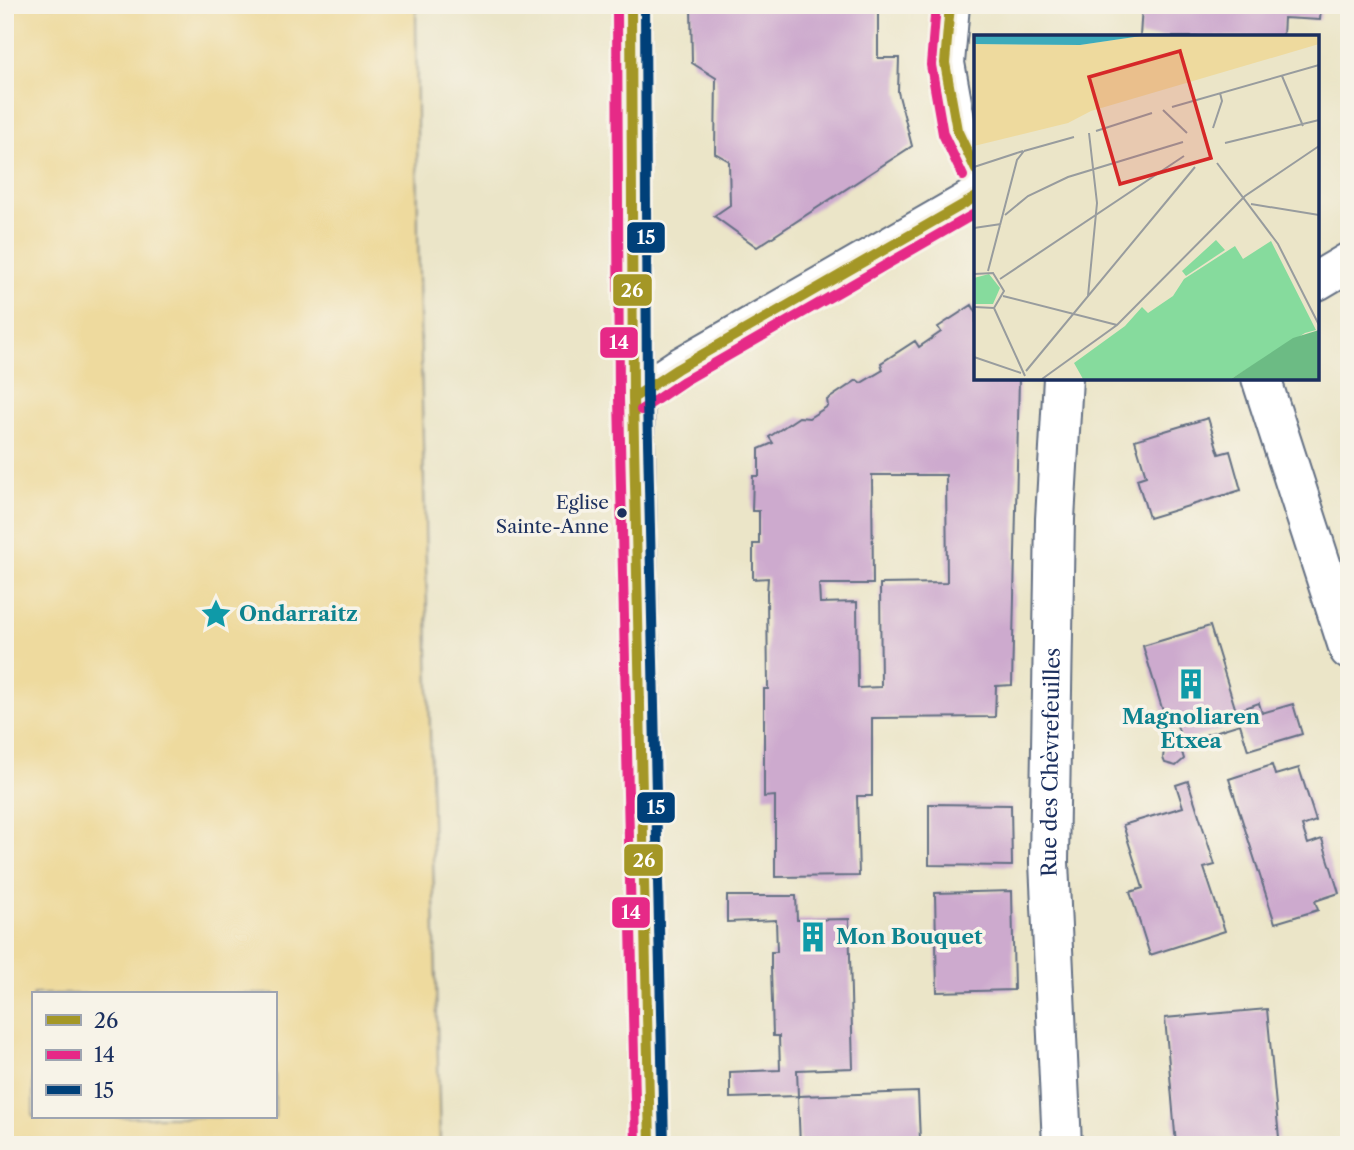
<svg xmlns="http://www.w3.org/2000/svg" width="1354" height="1150" viewBox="0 0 1354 1150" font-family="'Libre Caslon Text',serif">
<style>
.sand{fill:#eeda9e;stroke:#84847e;stroke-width:2;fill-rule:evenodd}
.building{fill:#cdaace;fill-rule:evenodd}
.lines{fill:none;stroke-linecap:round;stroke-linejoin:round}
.minor-casing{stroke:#646f83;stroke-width:42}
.secondary-casing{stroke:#646f83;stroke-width:42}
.minor{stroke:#fff;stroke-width:38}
.secondary{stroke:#fde5c5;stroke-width:38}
.bus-1-casing{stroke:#f7f3e8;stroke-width:16}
.bus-2-casing{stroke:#f7f3e8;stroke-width:16}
.bus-3-casing{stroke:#f7f3e8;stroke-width:16}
.bus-1{stroke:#a49726;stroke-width:10}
.bus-2{stroke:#e62987;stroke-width:10}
.bus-3{stroke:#004079;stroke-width:10}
.bus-dot{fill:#1b2f5e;stroke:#f7f3e8;stroke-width:2.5}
.labels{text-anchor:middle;stroke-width:7;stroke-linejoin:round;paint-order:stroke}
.bus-label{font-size:19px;fill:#1b2f5e;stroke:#f7f3e8;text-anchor:end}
.culture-label{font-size:21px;font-weight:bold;fill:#0d838f;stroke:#f7f3e8;text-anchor:start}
.street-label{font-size:21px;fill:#1b2f5e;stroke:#f7f3e8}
.inset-road{fill:none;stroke:#989c9e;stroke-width:2}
.view{fill:#d62828;fill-opacity:0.15;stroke:#d62828;stroke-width:3.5}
.inset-edge{fill:none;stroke:#1b2f5e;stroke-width:3.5}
.line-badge{stroke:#f7f3e8;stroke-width:2.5}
.badge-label{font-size:19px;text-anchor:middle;font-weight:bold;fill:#fff}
</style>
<rect width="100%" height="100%" fill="#f7f3e8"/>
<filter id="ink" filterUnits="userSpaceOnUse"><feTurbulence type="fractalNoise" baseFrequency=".0143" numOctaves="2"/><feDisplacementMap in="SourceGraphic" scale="14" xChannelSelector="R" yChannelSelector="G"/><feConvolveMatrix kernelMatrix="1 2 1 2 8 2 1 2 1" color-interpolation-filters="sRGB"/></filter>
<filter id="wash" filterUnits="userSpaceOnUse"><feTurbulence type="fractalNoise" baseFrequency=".00686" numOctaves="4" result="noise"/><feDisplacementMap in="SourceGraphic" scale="28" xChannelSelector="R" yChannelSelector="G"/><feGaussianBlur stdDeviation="1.57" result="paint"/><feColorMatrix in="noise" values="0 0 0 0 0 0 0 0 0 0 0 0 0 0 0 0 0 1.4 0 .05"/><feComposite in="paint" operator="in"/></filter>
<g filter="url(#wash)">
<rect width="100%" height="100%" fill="#ebe5c8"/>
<!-- sand -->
<path class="sand" d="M5,5H416L418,234L440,1145H5ZM33,994H275V1117H33Z"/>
<g id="blocks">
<!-- building -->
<path class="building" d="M691,5H878V58H899L898,92L912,146L757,247L714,216L730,205L729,161L715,153L716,78L692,63Z
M1142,5H1321L1320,20L1284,18L1283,37H1140Z
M972,305L976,312V378H1019L1012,685L996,686L995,717L872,718V796H857L859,876L775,877V796L764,797V689H768L767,593L768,578L753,579V544H759V511H752L753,476H759V449L773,443L769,437L799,417L809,418L828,406L827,400L857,380L861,383L883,370L881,363L915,341L919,347L941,332L938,327ZM872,475H946L947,583L880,584L881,687L858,688L857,602L820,603L819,584H873Z
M1208,418L1219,454L1230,451L1241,490L1149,518L1137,479L1146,476L1135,440Z
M1210,626L1236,711L1259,703L1262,713L1293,704L1302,734L1248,750L1240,724L1182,742L1174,715L1165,718L1143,646Z
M1171,745L1181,749L1184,759L1176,766L1165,763L1163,758L1164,750Z
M1272,765L1275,775L1299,768L1316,821L1302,826L1308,844L1322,839L1339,893L1315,901L1318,910L1275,923L1229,779Z
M1188,781L1215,865L1204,868L1225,931L1150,955L1130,892L1143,888L1123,825L1183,807L1176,785Z
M929,804L1011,805L1012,866L929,865Z
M1012,891L1014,990L937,992L935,893Z
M727,896H796L797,920L849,919L853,1068L797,1070L798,1096L730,1098V1072L780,1070L779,1036H773L771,968V952H777L776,920L727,922Z
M1267,1009L1279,1138L1234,1142V1145H1216V1143L1176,1145L1165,1018Z
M918,1092L920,1140H937L938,1145H800L798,1096Z"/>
</g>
</g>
<g filter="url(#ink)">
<use href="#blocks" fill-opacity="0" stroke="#646f83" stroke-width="2"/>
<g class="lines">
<!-- minor casing -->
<g class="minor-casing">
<g id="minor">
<path d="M950,5L945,63L957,130L976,170"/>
<path d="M1317,281L1349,262"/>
<path d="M632,287L637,537"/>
<path d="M1261,378L1349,650"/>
<path d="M633,398L677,369L976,197"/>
<path id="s1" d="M1062,1145L1049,862L1055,519L1063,378"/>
</g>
</g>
<!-- secondary casing -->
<g class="secondary-casing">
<path id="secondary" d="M631,5L632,287
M637,537L650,1145"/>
</g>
<!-- minor -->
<use href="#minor" class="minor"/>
<!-- secondary -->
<use href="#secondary" class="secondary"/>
<!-- bus-1 casing -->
<g class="bus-1-casing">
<path id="bus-1" d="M631,5L633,398L650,1145
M950,5L945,63L957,130L976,170
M633,398L677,369L976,197"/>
</g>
<!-- bus-2 casing -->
<g class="bus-2-casing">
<path id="bus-2" d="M617,5L619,398L636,1145
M936,5L931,65L943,134L963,176
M641,410L684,381L976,213"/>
</g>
<!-- bus-3 casing -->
<g class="bus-3-casing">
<path id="bus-3" d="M645,5L647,398L664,1145"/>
</g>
<!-- bus-1 -->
<use href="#bus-1" class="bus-1"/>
<!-- bus-2 -->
<use href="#bus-2" class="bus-2"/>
<!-- bus-3 -->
<use href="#bus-3" class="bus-3"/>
</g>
</g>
<!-- icons -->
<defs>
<g id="sight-bare" transform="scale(2.415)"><path d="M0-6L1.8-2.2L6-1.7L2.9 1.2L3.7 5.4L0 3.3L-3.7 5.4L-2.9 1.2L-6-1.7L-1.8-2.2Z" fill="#0f9aa8" stroke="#f7f3e8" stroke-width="2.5" paint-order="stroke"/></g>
<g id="building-bare" transform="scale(2.415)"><path d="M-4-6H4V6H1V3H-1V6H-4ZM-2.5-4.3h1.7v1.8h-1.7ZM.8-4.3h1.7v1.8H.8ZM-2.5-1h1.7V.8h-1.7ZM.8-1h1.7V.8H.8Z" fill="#0f9aa8" stroke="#f7f3e8" stroke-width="2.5" paint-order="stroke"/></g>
</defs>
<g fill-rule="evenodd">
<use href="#sight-bare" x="216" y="614"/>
<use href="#building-bare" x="1191" y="684"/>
<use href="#building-bare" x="813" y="937"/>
</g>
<!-- markers -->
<circle class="bus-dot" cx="622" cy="513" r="6"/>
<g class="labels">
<!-- bus labels -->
<g class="bus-label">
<text x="609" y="509">Eglise<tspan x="609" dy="24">Sainte-Anne</tspan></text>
</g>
<!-- culture labels -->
<g class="culture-label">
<text x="239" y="621">Ondarraitz</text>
<text x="1191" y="724" text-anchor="middle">Magnoliaren<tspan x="1191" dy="24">Etxea</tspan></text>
<text x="836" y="944">Mon Bouquet</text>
</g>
<!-- street labels -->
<g class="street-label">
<text dy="7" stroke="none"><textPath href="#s1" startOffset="383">Rue des Chèvrefeuilles</textPath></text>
</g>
</g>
<!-- overview -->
<g transform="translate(974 35)">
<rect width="345" height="345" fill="#ebe5c8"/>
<path d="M242,205L251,215L212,241L208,236ZM297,206L342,295L331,298L257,344H109L100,328L151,291L168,272L174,278L199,261L210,244L261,211L269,224ZM15,239L26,253L19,269H1L0,243Z" fill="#86db9d"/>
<path d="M345,295V344H257L319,303Z" fill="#6cbb84"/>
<path d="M174,0H345V9L117,76L94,88L0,111V9L106,10Z" fill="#eeda9e"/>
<path d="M0,0H174L106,10L0,9Z" fill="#3dabbb"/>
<path class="inset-road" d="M308,41L329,91M198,72L345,30M189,75L213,98M239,93L248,66L246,58M122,96L178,78M251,108L345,85M50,116L100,102M243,128L304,209L345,290M0,132L49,116M277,169L345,180M31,180L54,161L94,142L209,107M0,193L27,189M14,236L43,125L50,116M0,239L19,238L30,256L20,273L0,272M26,244L210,121M29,261L143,290M114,261L123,168L115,98M20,273L51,341M0,322L47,338M52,336L221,132M68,344L143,290L271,161L345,111"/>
<path class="view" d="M206,16L237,123L146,149L115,42Z"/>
<rect width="345" height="345" class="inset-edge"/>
</g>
<g class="line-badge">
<rect x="626" y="221" width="40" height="33" rx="7" fill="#004079"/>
<rect x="612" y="273" width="41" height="34" rx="7" fill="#a49726"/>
<rect x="599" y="326" width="40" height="33" rx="7" fill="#e62987"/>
<rect x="636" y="791" width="40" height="33" rx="7" fill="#004079"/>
<rect x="623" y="843" width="41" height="34" rx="7" fill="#a49726"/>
<rect x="611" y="896" width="40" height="33" rx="7" fill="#e62987"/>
</g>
<g class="badge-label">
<text x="646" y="244">15</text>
<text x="632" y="297">26</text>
<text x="619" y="349">14</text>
<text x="656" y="814">15</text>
<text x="644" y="867">26</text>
<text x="631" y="919">14</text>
</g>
<!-- margin -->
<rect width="1354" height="1150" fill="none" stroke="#f7f3e8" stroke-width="28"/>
<!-- legend -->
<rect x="32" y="992" width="245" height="126" fill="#f7f3e8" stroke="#9fa5b1" stroke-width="2"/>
<rect x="46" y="1015" width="35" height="10" fill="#a49726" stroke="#9fa5b1" stroke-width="2"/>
<text x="94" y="1028" font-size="21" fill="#1b2f5e">26</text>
<rect x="46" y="1050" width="35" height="10" fill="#e62987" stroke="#9fa5b1" stroke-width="2"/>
<text x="94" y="1062" font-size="21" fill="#1b2f5e">14</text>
<rect x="46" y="1085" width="35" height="10" fill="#004079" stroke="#9fa5b1" stroke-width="2"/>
<text x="94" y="1098" font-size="21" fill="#1b2f5e">15</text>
</svg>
